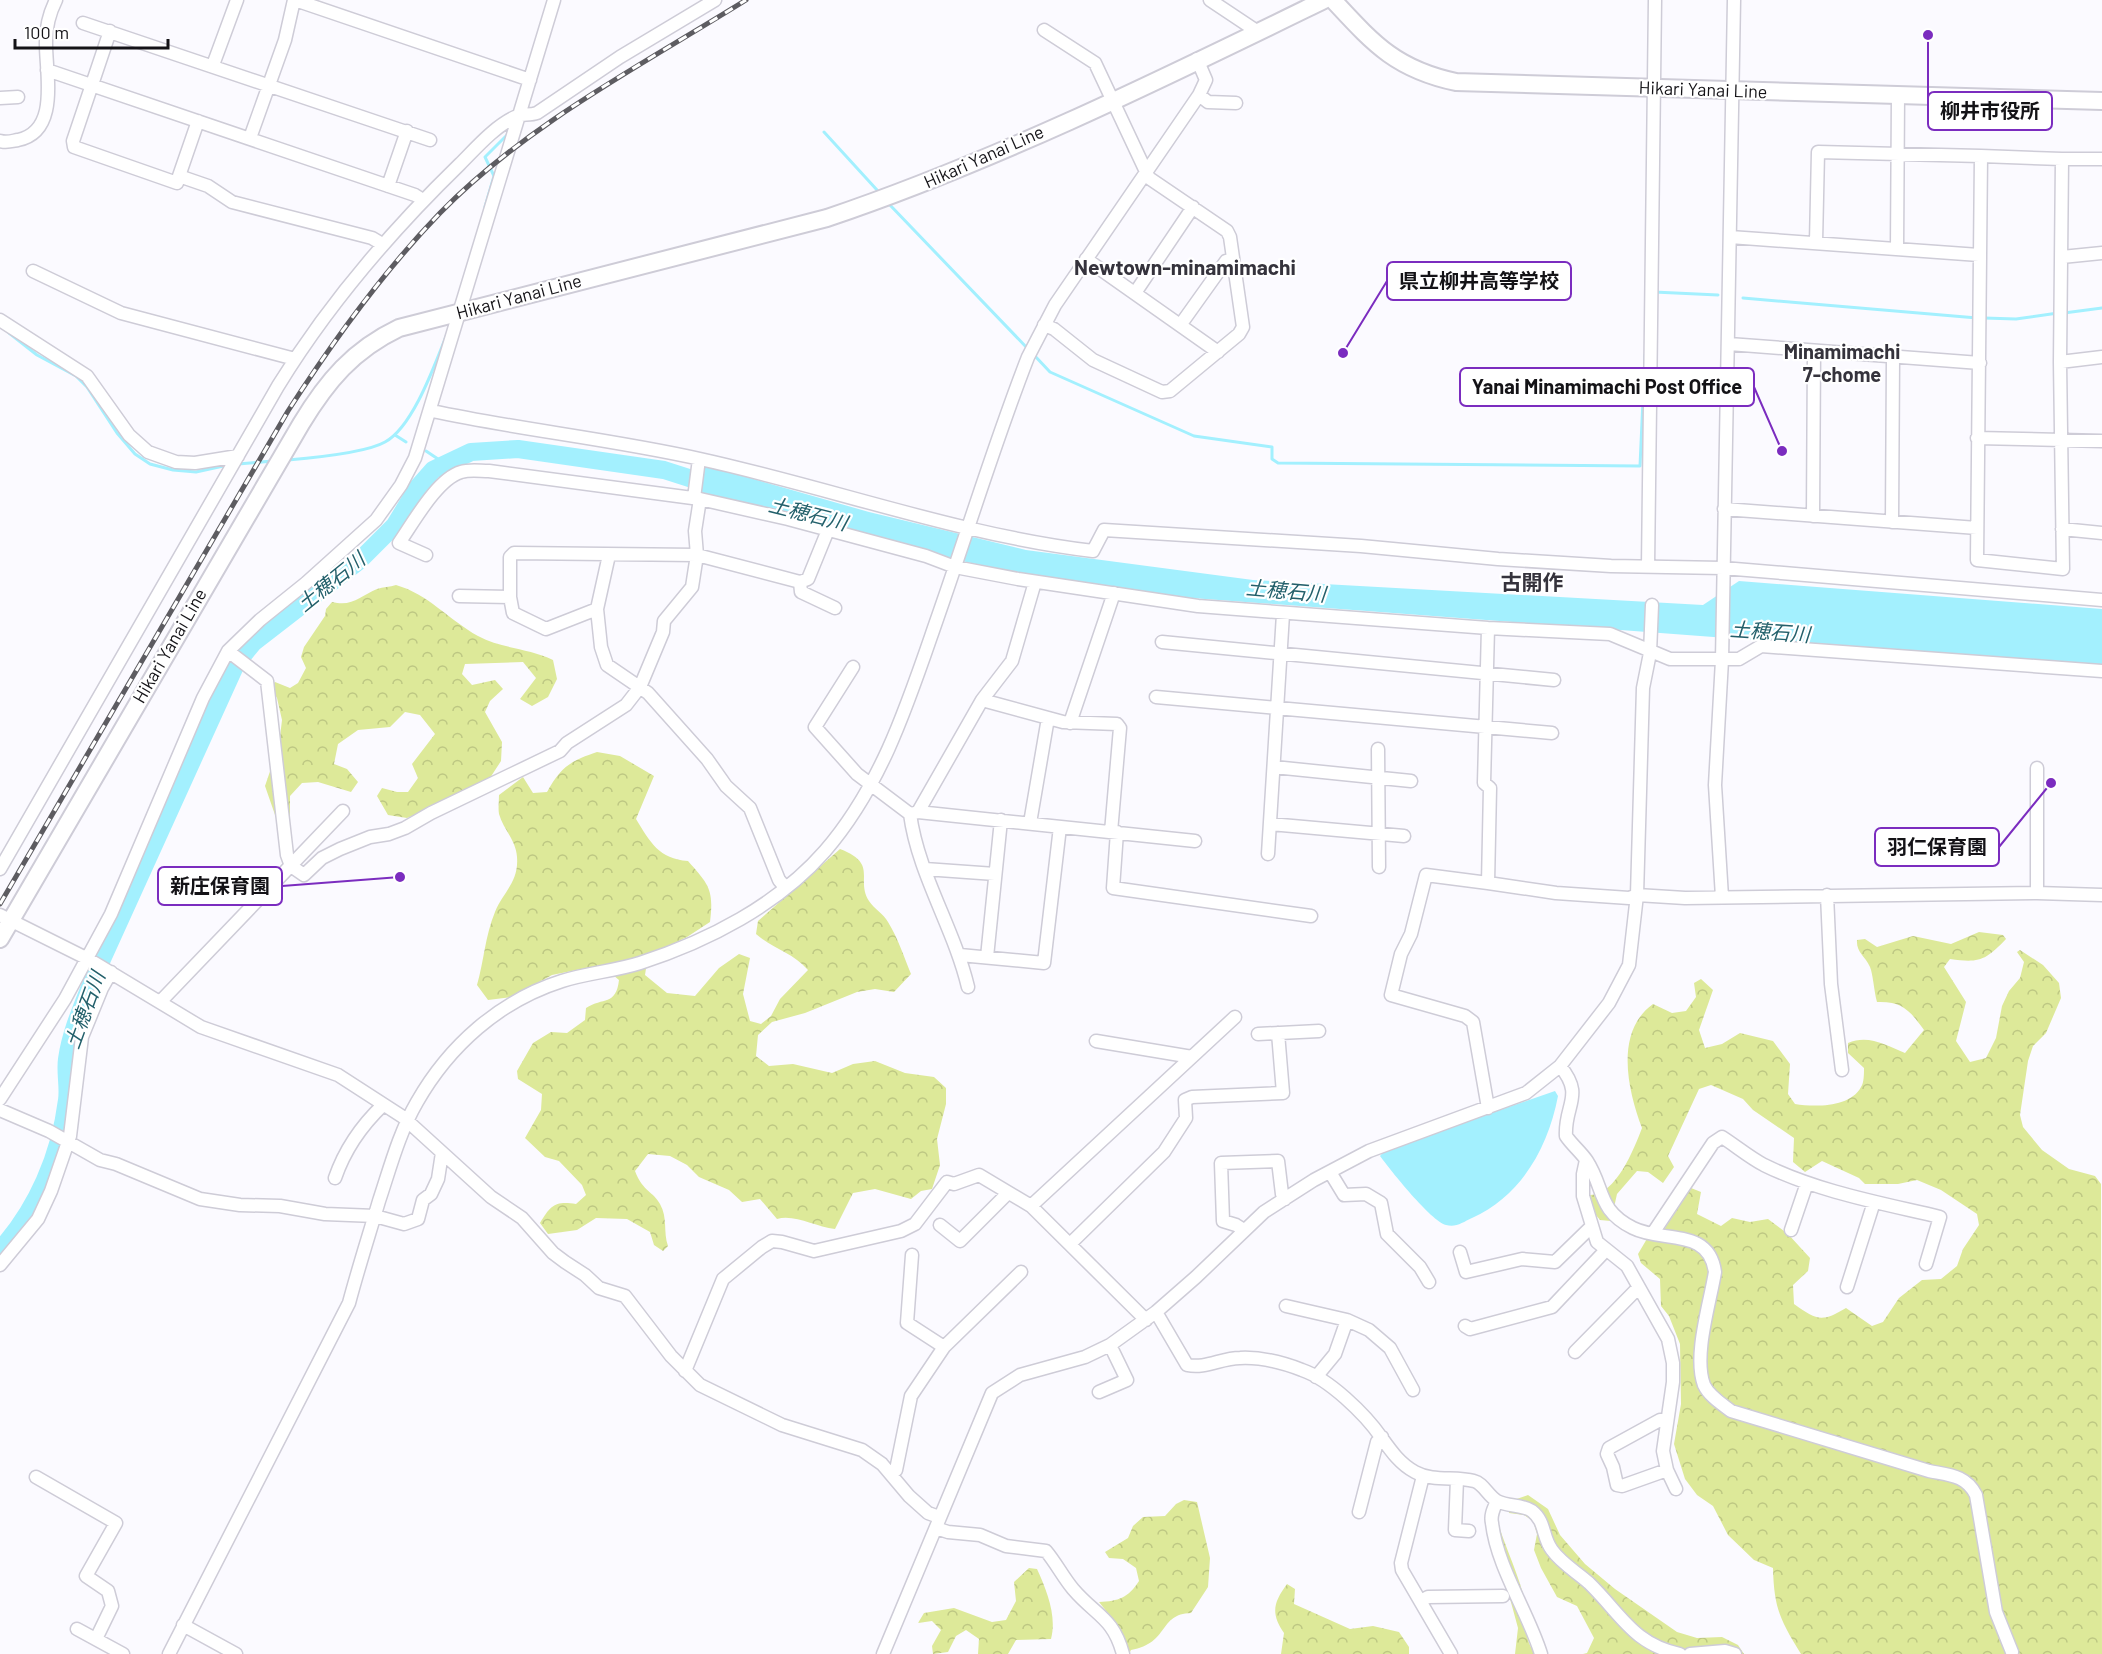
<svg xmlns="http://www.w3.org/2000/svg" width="2102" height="1654" viewBox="0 0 2102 1654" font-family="Barlow,'Noto Sans JP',sans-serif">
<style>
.forest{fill:url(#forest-crowns)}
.water{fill:#a3f0fe}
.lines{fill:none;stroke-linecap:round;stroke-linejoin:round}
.stream{stroke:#a3f0fe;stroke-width:3}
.river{stroke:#a3f0fe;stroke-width:18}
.minor-casing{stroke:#ceccd7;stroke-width:15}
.major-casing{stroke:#ceccd7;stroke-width:20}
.minor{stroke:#fff;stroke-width:12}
.major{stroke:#fff;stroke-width:16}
.rail-casing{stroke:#5d5c61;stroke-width:5}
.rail{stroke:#fff;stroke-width:3;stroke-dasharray:9;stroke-linecap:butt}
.labels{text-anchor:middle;stroke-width:4.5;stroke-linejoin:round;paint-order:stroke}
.street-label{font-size:18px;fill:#141317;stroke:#fff}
.neighbourhood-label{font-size:20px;font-weight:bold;fill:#35333c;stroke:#fff}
.water-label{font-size:20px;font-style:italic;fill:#23606b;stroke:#fff}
.quarter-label{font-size:21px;font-weight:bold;fill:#35333c;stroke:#fff}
.leader{fill:none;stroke:#7b2cbf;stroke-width:2}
.callout-dot{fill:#7b2cbf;stroke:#fff;stroke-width:2}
.callout{fill:#fff;stroke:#7b2cbf;stroke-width:2}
.callout-label{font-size:20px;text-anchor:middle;font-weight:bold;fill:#141317}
</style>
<defs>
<pattern id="forest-crowns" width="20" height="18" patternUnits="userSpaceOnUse" patternTransform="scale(1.5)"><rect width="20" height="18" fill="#dde999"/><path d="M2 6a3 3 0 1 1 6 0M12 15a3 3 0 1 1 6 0" fill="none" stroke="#bdc783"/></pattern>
</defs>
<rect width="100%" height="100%" fill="#fbfaff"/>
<!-- forest -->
<path class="forest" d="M396,585C428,594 449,620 478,636C502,649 529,648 553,660L557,679L548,697L532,706L520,699L536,678L523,662L465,664L462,674L472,685L495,680L503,689L490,701L485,712L502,742L501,761L490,778L452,800L407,818L388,815L377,796L382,788L397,792H408L418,778L412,764L435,734L420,715L405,712L390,727L358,730L338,744L334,764L347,769L358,782L351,792L318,782L302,783L290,796V826L282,835L265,786L279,745L282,720L277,698L270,687L275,682L290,688L298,683L306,668L301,657L304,647L325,616L326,609L332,602C353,607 360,596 377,589C383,587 390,587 396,585Z
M597,752L620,756L654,776L636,819C650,842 659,859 688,861C709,885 714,889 710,922L687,937L648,956L645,975L667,993L695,996L719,968L739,954L750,958L743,994L750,1021L761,1024L771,1016L780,999L808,970C792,952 774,950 756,934L758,921L840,849C879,864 855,879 869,901C874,909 884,914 888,922C898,938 904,957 911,974L894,992L875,989L857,992L805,1013L772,1022L758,1035L756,1056L769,1066L793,1064L832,1073L853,1064L875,1061L905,1073L934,1077L946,1088V1104L937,1139L940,1165L932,1189L921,1191L911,1199L875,1189L853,1193L835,1229C815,1227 795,1214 777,1219L760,1199L742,1202L729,1190L699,1177L687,1165L670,1156L648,1154L635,1171C643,1192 653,1191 660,1204C668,1218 663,1232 668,1246L663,1251L654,1245L650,1232L627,1219L596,1218L577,1230L548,1234L540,1223C551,1205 555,1201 576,1204L586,1195L582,1185L559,1161L545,1157L525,1138L541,1110L542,1094L518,1079L517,1071L533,1043L551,1032L567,1033L585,1020L586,1008C603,997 616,1006 619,980L601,965L552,975L512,997L488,1000L477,985C484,961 485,936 495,912C503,892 519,882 517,857C516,840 503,829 499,814C498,808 499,801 499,795L523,777L533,793L547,792C561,767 570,761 597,752Z
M1979,932L2003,935L2006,939C1985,961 1979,963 1950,959L1944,967L1966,1002L1956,1041L1970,1062L1986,1058L1996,1038L2002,1006L2009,991L2020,978L2024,962L2017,952L2020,950L2043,965L2059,983L2061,998L2046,1033L2033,1046L2028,1061L2020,1115L2023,1127L2042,1150L2069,1169L2095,1176L2101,1184L2102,1654H1801C1780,1620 1774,1608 1773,1568L1754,1560L1728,1535L1713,1506L1697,1495L1685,1479L1674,1444L1681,1404L1680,1344L1669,1316L1661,1306L1660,1279L1641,1263L1638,1254L1648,1237L1663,1231L1691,1188L1701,1192L1697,1214L1721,1226L1732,1218L1750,1222L1768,1219L1788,1234L1810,1258L1808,1271L1793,1285L1794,1304C1817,1320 1821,1323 1846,1308L1872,1326L1883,1322L1899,1298L1922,1280L1941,1279L1957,1266L1963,1249L1979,1225L1977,1214L1941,1190L1917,1180L1898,1184H1865L1859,1178L1822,1161L1805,1172L1793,1162L1794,1138L1753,1110L1743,1099L1711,1085L1699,1089L1668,1156L1674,1167L1663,1183L1648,1172L1637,1171L1617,1194L1611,1221L1600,1220L1591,1209L1590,1195C1616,1195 1634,1149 1642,1128C1628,1091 1614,1032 1653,1004L1672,1013L1686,1011L1696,997L1694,983L1701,979L1713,990L1699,1030L1705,1048L1722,1044L1740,1033L1773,1041L1790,1064L1788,1094L1795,1104C1814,1107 1850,1108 1861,1087C1864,1083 1864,1074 1864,1068L1848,1053V1043C1868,1034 1886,1045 1905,1053L1924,1030C1910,1011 1903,1001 1877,1002C1874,991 1873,974 1870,967C1865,956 1856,952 1857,940L1865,939L1877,947L1913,936L1951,944Z
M1528,1495L1548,1509L1560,1535L1585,1564L1615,1589L1677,1632L1697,1638L1722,1637L1738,1645L1744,1654H1583L1587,1653L1594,1638L1577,1606L1557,1597L1541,1568L1534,1550L1537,1534L1533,1521L1524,1515L1509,1513L1511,1501Z
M1184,1500L1197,1502L1210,1558L1208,1587L1191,1613C1158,1614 1170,1643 1131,1650L1129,1654L1115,1622L1099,1602C1119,1601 1128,1598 1139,1581L1136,1568L1123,1559L1109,1558L1105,1552L1128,1538L1133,1526L1143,1517L1165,1516L1176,1504Z
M1489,1523L1499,1526C1507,1551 1519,1576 1525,1601C1529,1619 1521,1641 1537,1654H1515L1518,1628L1503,1573L1494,1558Z
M1029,1568L1037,1569C1047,1591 1057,1616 1051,1639L1016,1640L1008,1654H978L979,1639L966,1630L956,1636L948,1652L933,1654L932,1646L941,1630L932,1621L918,1623L924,1613L954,1608L992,1622L1006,1620L1016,1601L1014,1582Z
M1287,1584L1295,1589L1294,1604L1350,1629L1373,1626L1399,1632L1409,1647V1654H1281L1284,1633C1270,1613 1274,1602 1287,1584Z"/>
<!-- water -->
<path class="water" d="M704,465L869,512L1026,550L1253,580L1703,605L1739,581L2102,609V666L1192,598L1037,577L943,557L756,505L701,494Z
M1555,1091L1558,1096C1548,1148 1521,1196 1472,1218C1463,1222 1456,1228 1446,1225C1431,1221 1391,1171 1380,1156L1385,1150Z"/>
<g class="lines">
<!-- stream -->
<path class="stream" d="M824,132L877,190
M889,204L1029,350
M485,207L494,176L485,157L507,135
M1654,292L1718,295
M1743,298L1977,318
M2064,313L2102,308
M1984,318L2016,319L2058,313
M9,333L37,355L76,376L87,387L117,433L135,454L150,464L173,470L196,472L228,465
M1034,355L1050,372L1194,436L1272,447V459L1278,463L1640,466L1645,355
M395,435L406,442
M426,451L444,463
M288,460C311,458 366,453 385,442C413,427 435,364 447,334
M238,464L273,461"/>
<!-- river -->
<path class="river" d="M0,1250C37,1209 60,1156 67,1100C69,1087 65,1072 67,1059C71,1031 83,1005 93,979L236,664L253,643L359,561L395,525L418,487L433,470L471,452L518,449L664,470L714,486"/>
<!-- minor casing -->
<g class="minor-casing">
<path id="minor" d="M295,0L530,80
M1210,0L1258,32
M83,23L430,140
M110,31L73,141L74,147L177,183L179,176
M213,65L237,0
M47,70L415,195L423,200
M1199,95L1208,102L1236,103
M0,98L18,97
M198,121L179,176L208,186L232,202L372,238L382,244
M250,138L285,40L294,0
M0,141C7,143 12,141 18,140C61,131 45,71 46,41C46,27 50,12 56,0
M1981,156L2062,159
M388,186L407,131
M1730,237L1979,255
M1816,242L1818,152L1981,156L1977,560L2063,569L2060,362L2062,159H2102
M1897,249L1898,95
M2062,257L2102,253
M1086,259L1218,352
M33,271L121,313L295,359
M1135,293L1193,207
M0,320L87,376L129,435L148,452L176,462L195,463L238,456
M1181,324L1226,261L1233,259
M1044,325L1054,329L1093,360L1162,392L1170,391L1239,334L1243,327L1230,237L1227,231L1149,178L1095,63L1044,30
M1729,344L1980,363
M2060,362L2102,357
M432,411C521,430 611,439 700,459C832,488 959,535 1093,551L1104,530L1361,546L1498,559L1611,566L1723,568L2102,600
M1977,438L2102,441
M694,498L699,459
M1724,509L1977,528
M1813,516L1814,351
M1892,522L1893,358
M2062,529L2102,533
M426,555L399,543C413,523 437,479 461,472C470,469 480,471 489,471L700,499L788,519L926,556L955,567L1018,579L1198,606L1488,628L1610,634L1670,659H1739L1761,646L2102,671
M609,555L597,609L601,647L607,665L648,693L707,759L726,786L750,808L779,880L785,887
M1648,567L1655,0
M800,582L801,592L835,608
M459,596L510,597L513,613L546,629L597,609
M510,597V557L514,553L697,555L800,582L808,579L828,530
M1488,628L1484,783L1490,788L1488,883L1556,893L1629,898L1637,895L1685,898L2037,893L2102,895
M1162,642L1554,680
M228,651L267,681L287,855L291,866L304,875L322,858L340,849L370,837L389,834L405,828L431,813L560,751L567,743L626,705L640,687L663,632L664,621L692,587L697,555L695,531L700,499
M853,667L815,727L857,774L910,814C918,874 954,928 968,987
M1156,697L1552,733
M982,700L1012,661L1035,582
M1070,723L1114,593
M1378,749L1379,867
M1274,767L1411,781
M2037,768V893
M918,812L982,700L1063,722L1117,724L1120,728L1111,832
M911,814L918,812L1195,841
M1030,823L1048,718
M1270,824L1404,836
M1117,832L1113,888L1311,916
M1268,854L1283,614
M0,869L278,386C329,303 390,232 460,164C476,148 494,127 515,117C522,113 529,116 537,113L620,57L715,0
M925,869L995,874
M1827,895L1831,984L1842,1070
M1722,897L1715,785L1722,660L1734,0
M0,915L88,959L201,1027L338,1075L403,1117L491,1197L522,1218L553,1253L565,1262L585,1275L599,1288L625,1296L671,1356L700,1385L782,1425L862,1450L882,1464L909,1496L928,1513L939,1517
M960,955L1044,963L1060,827
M987,957L1001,820
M160,1002L343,811
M1258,1034L1319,1031
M1096,1041L1192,1057
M1560,1066C1585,1096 1564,1105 1566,1136C1572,1145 1581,1152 1587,1161C1605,1189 1597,1210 1633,1228C1662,1243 1709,1227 1715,1272C1710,1303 1693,1356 1704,1385C1709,1396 1722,1404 1731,1411L1929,1471C1949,1475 1966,1475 1976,1495L1996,1612L2012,1652
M0,1099L65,999L111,914L203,698L228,651L260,620L306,583L376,520L401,485L415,458L554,0
M1488,1108L1473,1022L1465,1016L1391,995L1401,954L1411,934L1426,875L1488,883
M0,1110L49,1131L100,1160L116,1164L200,1199L240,1205L280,1206L325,1214L375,1216L404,1224L418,1219L423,1200L431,1194L438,1179L442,1153
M1586,1160L1583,1174V1196L1597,1242L1627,1266L1668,1339L1673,1363V1382L1663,1451L1667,1470L1676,1489
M1330,1172L1344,1195L1366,1194L1381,1203L1387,1234L1420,1267L1429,1282
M335,1178C345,1149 362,1125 383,1105
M1031,1206L1235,1017
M940,1225L960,1241L1008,1193
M1244,1230L1236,1225L1223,1221L1221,1163L1278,1161L1282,1194L1285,1199
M1791,1230L1807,1183
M1653,1233L1713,1143L1722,1137C1736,1146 1749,1157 1764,1165C1819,1192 1881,1203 1940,1217L1926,1264
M1070,1244L1164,1152L1186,1118L1185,1100L1192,1097L1283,1093L1278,1033
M1460,1252L1466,1272L1522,1259L1555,1262L1591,1227
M912,1255L907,1323L944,1347
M0,1265L38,1219L51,1191L70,1136L82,1037L102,988L111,972
M1847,1287L1874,1202
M1286,1306L1347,1320L1335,1354L1316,1377
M1156,1312L1187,1365C1206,1369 1221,1358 1240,1358C1260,1357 1284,1363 1302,1370C1329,1379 1365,1414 1381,1437C1391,1451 1400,1464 1415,1472C1433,1482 1455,1476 1474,1481C1483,1483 1488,1496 1497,1501C1508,1507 1522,1504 1532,1511C1546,1522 1542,1537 1552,1550C1562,1564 1577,1572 1589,1583C1621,1614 1633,1644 1680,1654
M1347,1320L1369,1330L1390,1348L1413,1390
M1465,1326L1470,1329L1552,1307L1605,1251
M1575,1352L1638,1288
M685,1371L723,1279L762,1247L772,1241L782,1242L814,1251L901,1231L915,1224L947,1182L954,1184L979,1175L1031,1206L1146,1320
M1099,1392L1127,1380L1110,1345
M1667,1470L1622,1486L1617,1485L1613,1467L1607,1454L1609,1448L1660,1420H1667
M891,1474L896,1470L911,1396L944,1347L1021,1272
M1423,1476L1401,1563L1402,1570L1451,1654
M36,1477L116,1523L86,1576L108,1591L112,1606L96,1639
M1457,1479L1455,1530L1469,1531
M1497,1501C1494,1508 1490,1515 1492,1523C1497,1567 1528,1612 1541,1654
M1359,1512L1377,1442L1382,1437
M936,1528L948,1532L980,1535L1006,1546L1046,1551C1056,1563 1063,1577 1073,1589C1096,1616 1113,1617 1123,1654
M1421,1601L1428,1597L1503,1596
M183,1625L236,1654
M77,1629L123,1654
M169,1654L349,1303C358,1269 369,1235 379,1201C390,1168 399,1133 417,1102C449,1046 499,1001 562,981C587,973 615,971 640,963C708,941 778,905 825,851C882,785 908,703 936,622C967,534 994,444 1028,357L1055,305L1199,95L1206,80L1197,59
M883,1654L992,1393L1020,1375L1085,1357L1110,1345L1156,1312L1196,1277L1264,1212L1314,1180L1369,1151L1526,1093L1560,1066L1609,1003L1629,965L1637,895L1643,688L1650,653L1652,605
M1690,1654L1725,1651L1735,1654"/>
</g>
<!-- major casing -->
<g class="major-casing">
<path id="major" d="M1333,0C1373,43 1395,69 1456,82L2102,101
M0,939L301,424C327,381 353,350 399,328L827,218C996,161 1164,78 1324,0"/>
</g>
<!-- minor -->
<use href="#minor" class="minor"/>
<!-- major -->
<use href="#major" class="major"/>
<!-- rail casing -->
<g class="rail-casing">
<path id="rail" d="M0,904L288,411C333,341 382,273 440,213C527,124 642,65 746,0"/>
</g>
<!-- rail -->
<use href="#rail" class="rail"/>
</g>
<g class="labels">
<!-- street labels -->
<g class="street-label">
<text transform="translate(1703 90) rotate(2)" y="6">Hikari Yanai Line</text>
<text transform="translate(984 157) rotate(-24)" y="6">Hikari Yanai Line</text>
<text transform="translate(519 297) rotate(-15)" y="6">Hikari Yanai Line</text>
<text transform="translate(170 646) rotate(-60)" y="6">Hikari Yanai Line</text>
</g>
<!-- neighbourhood labels -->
<g class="neighbourhood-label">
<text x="1842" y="359">Minamimachi<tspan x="1842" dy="23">7-chome</tspan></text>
</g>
<!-- water labels -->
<g class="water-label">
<text transform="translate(808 514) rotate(14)" y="7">土穂石川</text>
<text transform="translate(331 582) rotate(-39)" y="7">土穂石川</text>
<text transform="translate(1286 591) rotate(5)" y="7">土穂石川</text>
<text transform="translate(1770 632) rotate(4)" y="7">土穂石川</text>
<text transform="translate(85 1010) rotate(-70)" y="7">土穂石川</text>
</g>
<!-- quarter labels -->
<g class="quarter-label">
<text x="1185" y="275">Newtown-minamimachi</text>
<text x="1532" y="590">古開作</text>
</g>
</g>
<!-- callouts -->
<path class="leader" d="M1928 35L1928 111M1343 353L1387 281M1782 451L1754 387M2051 783L1999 847M400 877L282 886"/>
<g class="callout-dot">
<circle cx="1928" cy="35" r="6"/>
<circle cx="1343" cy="353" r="6"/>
<circle cx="1782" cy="451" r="6"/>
<circle cx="2051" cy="783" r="6"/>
<circle cx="400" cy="877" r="6"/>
</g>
<g class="callout">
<rect x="1928" y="92" width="124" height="38" rx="6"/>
<rect x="1387" y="262" width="184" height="38" rx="6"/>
<rect x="1460" y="368" width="294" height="38" rx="6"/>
<rect x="1875" y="828" width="124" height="38" rx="6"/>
<rect x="158" y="867" width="124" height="38" rx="6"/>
</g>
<g class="callout-label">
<text x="1990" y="118">柳井市役所</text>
<text x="1479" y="288">県立柳井高等学校</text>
<text x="1607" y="394">Yanai Minamimachi Post Office</text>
<text x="1937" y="854">羽仁保育園</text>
<text x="220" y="893">新庄保育園</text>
</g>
<!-- scale -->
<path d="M15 39v9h153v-9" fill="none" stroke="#141317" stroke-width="3"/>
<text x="24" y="39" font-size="18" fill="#141317" stroke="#ffffff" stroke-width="4.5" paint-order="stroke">100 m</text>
</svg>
